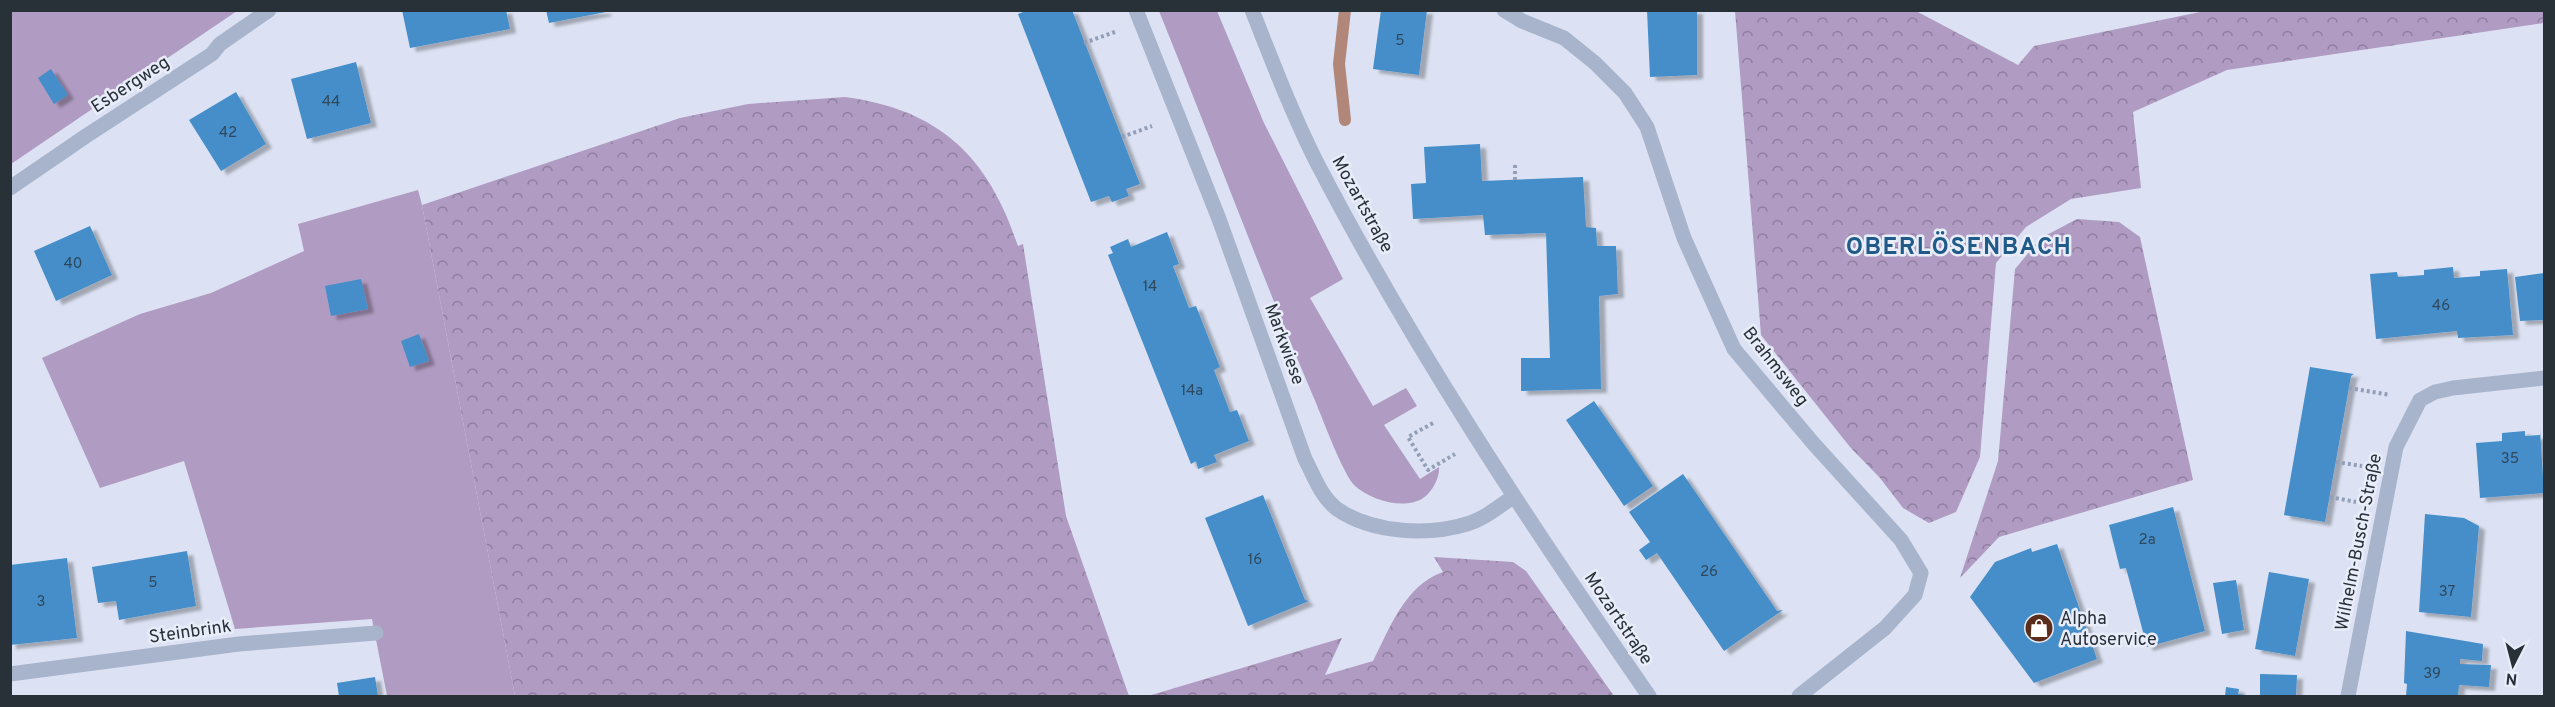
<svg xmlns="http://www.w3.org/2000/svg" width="2555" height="707" viewBox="0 0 2555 707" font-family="Overpass,sans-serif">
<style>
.green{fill:#b09bc2}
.forest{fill:url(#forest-crowns)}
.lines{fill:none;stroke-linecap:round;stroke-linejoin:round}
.stream{stroke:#b1877a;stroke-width:12}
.building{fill:#448ec9;filter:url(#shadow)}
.path{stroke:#929fb7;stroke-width:4;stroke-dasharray:3 3;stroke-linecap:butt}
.minor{stroke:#a7b4cb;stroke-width:15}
.labels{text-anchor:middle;stroke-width:5;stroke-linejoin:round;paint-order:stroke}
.number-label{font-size:15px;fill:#2f485c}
.street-label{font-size:18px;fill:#283038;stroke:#e9edfa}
.poi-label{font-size:18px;fill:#283038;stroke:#e9edfa;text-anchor:start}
.district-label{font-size:24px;font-weight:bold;letter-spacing:1.5px;fill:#1f5a89;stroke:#e9edfa}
</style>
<defs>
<pattern id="forest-crowns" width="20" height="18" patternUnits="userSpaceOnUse" patternTransform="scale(1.5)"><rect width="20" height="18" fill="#b09bc2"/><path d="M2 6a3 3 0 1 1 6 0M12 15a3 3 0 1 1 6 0" fill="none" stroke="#8f7f9f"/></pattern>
<filter id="shadow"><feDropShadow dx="6" dy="4" stdDeviation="1.5" flood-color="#0004"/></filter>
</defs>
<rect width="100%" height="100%" fill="#dce2f3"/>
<!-- green -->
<path class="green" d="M11,11H237L11,164Z
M1159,11H1217L1264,123L1343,279L1310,298L1373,406L1406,388L1417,406L1384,425L1420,479L1439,467C1440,476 1434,488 1427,495C1409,512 1372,501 1355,486C1343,475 1321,414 1313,396C1259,269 1211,139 1159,11Z
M418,190L422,205L515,696H387L372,619L235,629L184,461L100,488L42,358L140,314L211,293L304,251L298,224Z"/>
<!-- forest -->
<path class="forest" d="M2544,10V23L2227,70L2133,112L2141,188L2071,199L2026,227L1996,263L1980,457L1956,512L1929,523L1903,508L1880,478L1850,447L1761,335L1735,11H1916L2018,65L2034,46L2205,11Z
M845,97C940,110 988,156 1018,246L1023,244L1066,516L1129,696H515L422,205L680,118L748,104Z
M2077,219L2119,222L2140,237L2193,480L1999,537L1960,578L1998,461L2015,269L2041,238Z
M1434,557L1513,562L1526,571L1614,696H1148L1342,638L1325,675L1373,661C1390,628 1405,585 1443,572Z"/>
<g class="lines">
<!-- stream -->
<path class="stream" d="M1345,10L1339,64L1345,120"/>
</g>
<!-- building -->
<path class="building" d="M402,10H506L510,29L410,48Z
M546,10H605L606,12L549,23Z
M1028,10H1072L1140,184L1126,189L1129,196L1112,202L1109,196L1091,202L1018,14Z
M1381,10H1427L1419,75L1373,69Z
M1647,10H1697V75L1650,77Z
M356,62L371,123L307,139L291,79Z
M51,69L68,95L54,104L38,78Z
M236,92L266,144L221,171L189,120Z
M1480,144L1482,181L1583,177L1586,227L1596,228L1597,246H1616L1618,294L1599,296L1601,389L1521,391V358H1550L1546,233L1485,235L1483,215L1413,219L1411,184L1426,183L1424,147Z
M90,226L112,275L56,301L34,251Z
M1167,232L1179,264L1173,266L1189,308L1196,306L1220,367L1214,370L1230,412L1237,410L1249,441L1214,455L1217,462L1198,469L1196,461L1191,464L1108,255L1113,253L1110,247L1128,239L1131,247Z
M2453,267L2454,278L2480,276V271L2507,269L2513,335L2458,338L2457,331L2376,339L2370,274L2397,272L2398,277L2424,275V270Z
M2544,273V320L2520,321L2515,277Z
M361,279L368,309L331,316L325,286Z
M419,334L429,361L410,367L401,341Z
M2310,367L2354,374L2351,376L2325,522L2284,515Z
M1594,401L1653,486L1624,506L1566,420Z
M2540,430L2544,493L2480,498L2476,443L2502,441V433L2525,431V436L2540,435Z
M1683,474L1777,611L1783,610L1724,651L1657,553L1646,560L1639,550L1650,542L1629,512Z
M1263,495L1305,600L1309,601L1248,626L1205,518Z
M2173,507L2205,631L2147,647L2126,568L2120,569L2109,525Z
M2425,514L2464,518L2479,526L2471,617L2419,612Z
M2057,544L2097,659L2034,683L1970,597L1995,562L2031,548L2032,552Z
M187,551L196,606L119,620L116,601L98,603L92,567Z
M67,558L77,638L10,645V565Z
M2269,572L2309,579L2295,656L2255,649Z
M2236,580L2244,630L2222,634L2213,583Z
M2406,631L2483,644L2482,661L2460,659V664L2491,665L2489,687L2459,685L2458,696H2406L2407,684L2404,683Z
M2260,674L2297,675L2296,696H2260Z
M375,677L378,696H339L337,683Z
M2226,687L2239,689L2238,694L2246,695V696H2225Z"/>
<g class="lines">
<!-- path -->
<path class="path" d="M1084,43L1115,32
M1122,137L1152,126
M1515,165V180
M2349,388L2390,395
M1433,423L1408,437L1428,470L1455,454
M2336,462L2362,466
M2330,497L2356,502"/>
<!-- minor -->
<path class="minor" d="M1136,10L1219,219L1305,459C1314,476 1321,497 1337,509C1372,533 1427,536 1467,524C1484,519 1500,506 1514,496
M1252,10C1272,61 1292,113 1316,161C1413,348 1530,524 1649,696
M1504,10L1522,21L1564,38L1595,63L1625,93L1647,127L1684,238L1734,349L1813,443L1901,540L1921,573L1915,595L1885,628L1799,696
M10,188L86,136L212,54L220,44L269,10
M10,674L239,644L376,633
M2348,696L2396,447L2420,400L2435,392L2453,388L2544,378"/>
</g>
<!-- icons -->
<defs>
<g id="shop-disc" transform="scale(1.5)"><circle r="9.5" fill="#5b2d1c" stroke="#e9edfa"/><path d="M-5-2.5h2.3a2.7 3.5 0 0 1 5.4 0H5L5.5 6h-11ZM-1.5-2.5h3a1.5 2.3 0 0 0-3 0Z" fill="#fff"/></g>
</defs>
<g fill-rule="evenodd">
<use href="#shop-disc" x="2039" y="628"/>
</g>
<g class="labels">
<!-- number labels -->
<g class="number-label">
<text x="1400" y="45">5</text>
<text x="331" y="106">44</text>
<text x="228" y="137">42</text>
<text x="73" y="268">40</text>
<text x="1150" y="291">14</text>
<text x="2441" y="310">46</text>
<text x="1192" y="395">14a</text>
<text x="2510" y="463">35</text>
<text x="2147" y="544">2a</text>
<text x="1255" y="564">16</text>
<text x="1709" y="576">26</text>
<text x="153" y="587">5</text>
<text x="2447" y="596">37</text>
<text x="41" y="606">3</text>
<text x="2432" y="678">39</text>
</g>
<!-- street labels -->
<g class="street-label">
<text transform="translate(130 84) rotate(-33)" y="6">Esbergweg</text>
<text transform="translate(1363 204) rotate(61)" y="6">Mozartstraße</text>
<text transform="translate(1285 344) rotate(70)" y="6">Markwiese</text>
<text transform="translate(1776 366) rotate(52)" y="6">Brahmsweg</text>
<text transform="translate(2358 542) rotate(-79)" y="6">Wilhelm-Busch-Straße</text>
<text transform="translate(1619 618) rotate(56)" y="6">Mozartstraße</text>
<text transform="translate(190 631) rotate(-8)" y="6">Steinbrink</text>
</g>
<!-- poi labels -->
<g class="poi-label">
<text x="2060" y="624">Alpha<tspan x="2060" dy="21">Autoservice</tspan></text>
</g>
<!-- district labels -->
<g class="district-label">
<text x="1959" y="254">OBERLÖSENBACH</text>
</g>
</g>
<!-- border -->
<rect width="2555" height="707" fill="none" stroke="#283038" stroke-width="24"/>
<!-- north arrow -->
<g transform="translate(2513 665) rotate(186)" stroke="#e9edfa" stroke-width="4.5" paint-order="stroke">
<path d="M0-4.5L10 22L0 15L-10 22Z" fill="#283038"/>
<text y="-9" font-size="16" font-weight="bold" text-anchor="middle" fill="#283038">N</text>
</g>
</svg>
